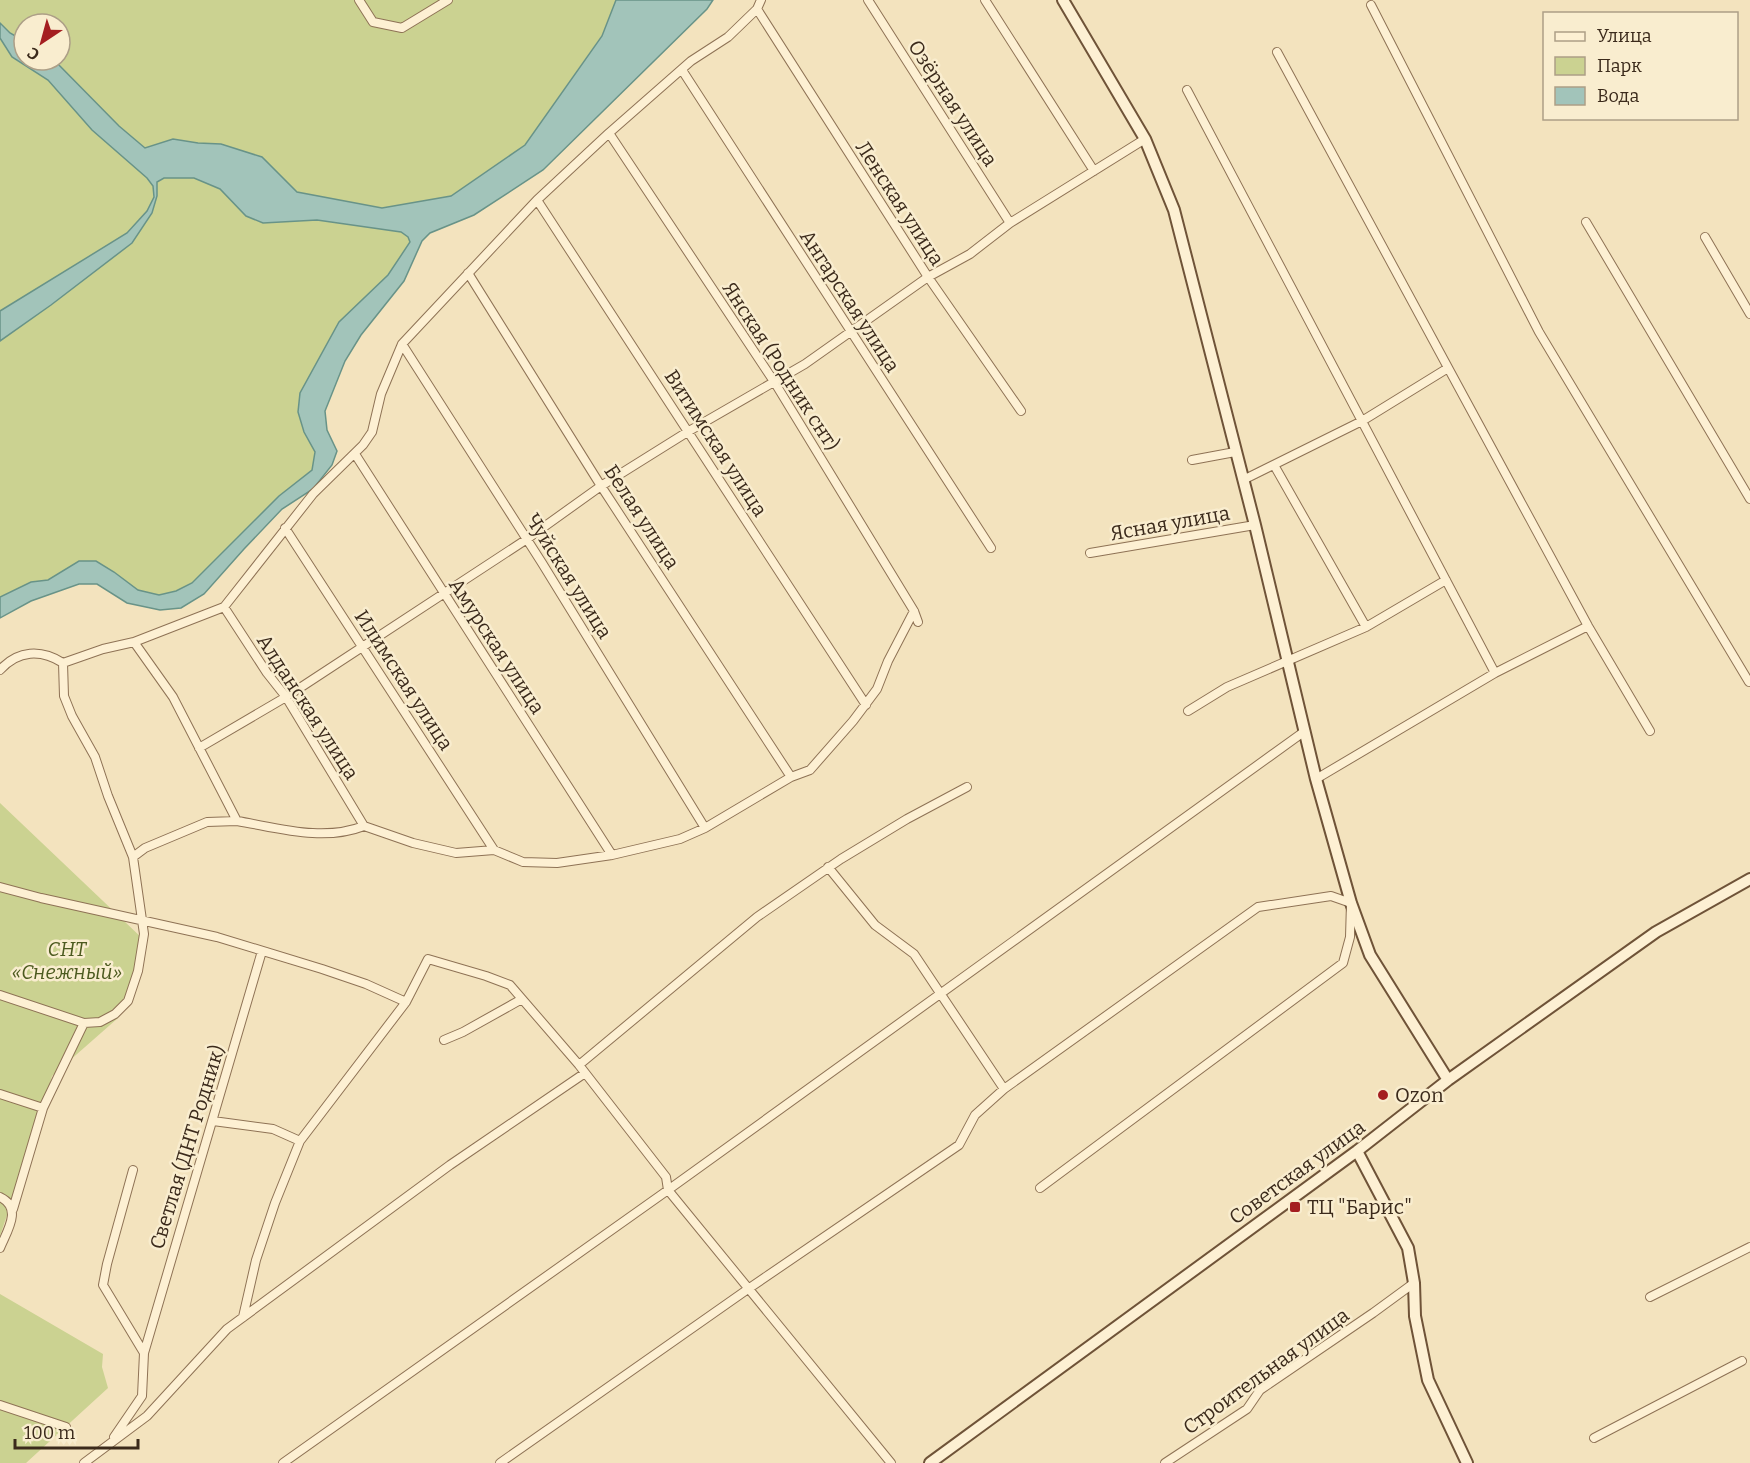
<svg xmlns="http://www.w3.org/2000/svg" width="1750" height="1463" viewBox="0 0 1750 1463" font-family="Bitter,serif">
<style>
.green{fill:#cbd291}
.water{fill:#a2c4ba;stroke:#689388;stroke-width:1.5}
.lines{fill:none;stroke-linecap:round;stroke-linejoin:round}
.street-casing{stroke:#8e7255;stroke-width:10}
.secondary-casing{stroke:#6f5338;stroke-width:14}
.street{stroke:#fdf0d3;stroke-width:8}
.secondary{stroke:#fdf0d3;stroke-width:10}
.poi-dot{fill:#a41e20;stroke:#f9edcf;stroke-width:2}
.labels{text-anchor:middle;stroke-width:5;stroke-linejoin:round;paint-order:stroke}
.street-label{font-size:20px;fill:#3b2a1b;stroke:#f9edcf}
.park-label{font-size:20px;font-style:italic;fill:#4c5a1f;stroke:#f9edcf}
.poi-label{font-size:20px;fill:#3b2a1b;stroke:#f9edcf;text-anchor:start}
</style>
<rect width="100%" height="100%" fill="#f3e3be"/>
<!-- green -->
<path class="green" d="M0,0H616L602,35L525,145L451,196L382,208L297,192L283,179L222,144L198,143L174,139L145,148L119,126L54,60H60V24H24V41L10,33L0,23Z
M0,38L12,57L48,80L92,130L147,178L153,186L154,197L147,211L127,233L0,311Z
M164,178H194L220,189L246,216L263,223L317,220L401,232L408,237L410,242L388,275L339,322L304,432L315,452L312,470L279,496L192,583L176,591L159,595L138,590L114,572H63L48,580L31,582L0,597V341L51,305L132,243L157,196V182Z
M0,803L144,940L118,1018L52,1076L43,1108L0,1236Z
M0,1294L103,1354L102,1367L108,1388L26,1463H0Z"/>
<!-- water -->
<path class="water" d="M616,0H713L707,9L543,170L474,215L430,233L422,241L404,281L361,335L345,361L325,411L327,430L337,451L332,465L313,489L282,509L244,549L204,594L181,608L160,610L127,603L97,584H79L31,601L0,618V597L31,582L48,580L79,561H96L114,572L138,590L159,595L176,591L192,583L279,496L312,470L315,452L304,432L298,412L300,393L339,322L388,275L410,242L408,237L401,232L317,220L263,223L246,216L220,189L194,178H164L157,182V196L152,213L132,243L51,305L0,341V311L127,233L147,211L154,197L153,186L147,178L92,130L48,80L12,57L0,38V23L10,33L24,41V60H54L119,126L145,148L173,139L198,143L221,144L262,157L297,192L382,208L451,196L525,145L602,36Z"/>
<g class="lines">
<!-- street casing -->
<g class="street-casing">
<path id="street" d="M359,0L373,22L402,28L448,0
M868,0L1010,223
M985,0L1094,171
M1371,5L1539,332L1749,682
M757,9L928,277L1021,411
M1277,52L1588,626L1650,731
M682,70L991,548
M1187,90L1495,673
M609,133L775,383L914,611L918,622
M537,200L866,705
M1586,222L1750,499
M1705,237L1750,314
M468,273L601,486L791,777
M402,344L542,563L705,828
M355,454L612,855
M1192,460L1235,452
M1274,465L1366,627
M1243,480L1362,421L1448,368
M285,528L494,850
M1090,553L1255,525
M224,607L267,673L286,697L364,826
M0,670C18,650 41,649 63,663
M1188,711L1227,687L1366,627L1446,580
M199,748L286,697L527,539L601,486L689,431L805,364L928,277L970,254L1010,223L1145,139
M1316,779L1495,673L1588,626
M237,821C279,828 323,842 364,826L413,843L456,853L494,850L523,862L557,863L612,855L680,839L705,828L791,777L810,770L853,721L877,689L888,661L914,611
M133,857L145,848L207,822L237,821L173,697L134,642
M828,867L875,925L914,954L1004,1089
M0,887L41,898L217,937L322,969L366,984L406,1002
M0,995L84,1023L100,1022L115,1014L128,1001L138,971L144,934L133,857L108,796L95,757L72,716L64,696L63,663L103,649L134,642L224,607L313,494L363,445L372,432L381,394L402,344L537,200L609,133L691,61L728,37L757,9L761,0
M444,1040L463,1032L522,999
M579,1065L757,917L841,859L907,819L967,787
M0,1094L43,1108
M213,1121L273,1129L300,1141
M133,1170L107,1264L103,1285L144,1353
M0,1197C23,1208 7,1231 0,1248
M13,1209L43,1108L84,1023
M1650,1297L1750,1247
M243,1317L256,1260L275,1203L300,1141L406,1002L428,959L486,976L510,985L579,1065L666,1177L668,1190L891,1463
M0,1405L66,1427
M114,1437L142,1396L144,1353L262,951
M1594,1438L1742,1361
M84,1463L147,1416L227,1329L450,1165L585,1073
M283,1463L668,1190L1305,731
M500,1463L748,1289L959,1145L975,1115L1004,1089L1258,907L1331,896L1351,903L1350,937L1343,963L1040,1188
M1165,1463L1247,1409L1260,1390L1373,1313L1414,1283"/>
</g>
<!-- secondary casing -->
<g class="secondary-casing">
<path id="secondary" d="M1063,0L1145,139L1174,210L1255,525L1316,779L1351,903L1370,955L1448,1080
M1357,1151L1408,1248L1414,1283L1415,1316L1428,1380L1467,1463
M930,1463L1357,1151L1448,1080L1656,932L1750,879"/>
</g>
<!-- street -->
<use href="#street" class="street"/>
<!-- secondary -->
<use href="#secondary" class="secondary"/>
</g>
<!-- markers -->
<g class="poi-dot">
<circle cx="1383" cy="1095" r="6"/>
<rect x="1289" y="1201" width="12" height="12" rx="3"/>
</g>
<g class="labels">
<!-- street labels -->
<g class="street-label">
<text transform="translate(953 103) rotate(57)" y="7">Озёрная улица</text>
<text transform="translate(900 203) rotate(57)" y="7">Ленская улица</text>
<text transform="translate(850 301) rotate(57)" y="7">Ангарская улица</text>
<text transform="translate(781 366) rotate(57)" y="7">Янская (Родник снт)</text>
<text transform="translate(716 443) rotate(57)" y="7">Витимская улица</text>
<text transform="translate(642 517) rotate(57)" y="7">Белая улица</text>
<text transform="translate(1170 523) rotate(-10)" y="7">Ясная улица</text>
<text transform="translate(569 576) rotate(58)" y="7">Чуйская улица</text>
<text transform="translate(497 646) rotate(57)" y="7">Амурская улица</text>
<text transform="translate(404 680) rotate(57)" y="7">Илимская улица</text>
<text transform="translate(308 707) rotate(57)" y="7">Алданская улица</text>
<text transform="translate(187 1147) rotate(-73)" y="7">Светлая (ДНТ Родник)</text>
<text transform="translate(1297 1172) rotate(-36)" y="7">Советская улица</text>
<text transform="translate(1266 1371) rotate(-36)" y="7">Строительная улица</text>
</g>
<!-- park labels -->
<g class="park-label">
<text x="67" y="956">СНТ<tspan x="67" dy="23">«Снежный»</tspan></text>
</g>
<!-- poi labels -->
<g class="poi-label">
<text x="1395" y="1102">Ozon</text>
<text x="1307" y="1214">ТЦ "Барис"</text>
</g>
</g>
<!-- legend -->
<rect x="1543" y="12" width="195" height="108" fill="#f9edcf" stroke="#ad9f87" stroke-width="1.5"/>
<rect x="1555" y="32" width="30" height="9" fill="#fdf0d3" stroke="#ad9f87" stroke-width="1.5"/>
<text x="1597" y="42" font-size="18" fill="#3b2a1b">Улица</text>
<rect x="1555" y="57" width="30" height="18" fill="#cbd291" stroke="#ad9f87" stroke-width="1.5"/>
<text x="1597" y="72" font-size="18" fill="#3b2a1b">Парк</text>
<rect x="1555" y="87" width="30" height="18" fill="#a2c4ba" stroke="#ad9f87" stroke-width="1.5"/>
<text x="1597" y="102" font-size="18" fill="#3b2a1b">Вода</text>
<!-- north arrow -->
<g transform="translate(42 42) rotate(216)"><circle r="28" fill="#f9edcf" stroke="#ad9f87" stroke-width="1.5"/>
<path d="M0-4.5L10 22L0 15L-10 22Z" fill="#a41e20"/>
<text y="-9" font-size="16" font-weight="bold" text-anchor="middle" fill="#3b2a1b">С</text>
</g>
<!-- scale -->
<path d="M15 1439v9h123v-9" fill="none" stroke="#3b2a1b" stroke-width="3"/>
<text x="24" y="1439" font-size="18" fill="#3b2a1b" stroke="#f9edcf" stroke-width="4.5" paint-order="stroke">100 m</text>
</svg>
